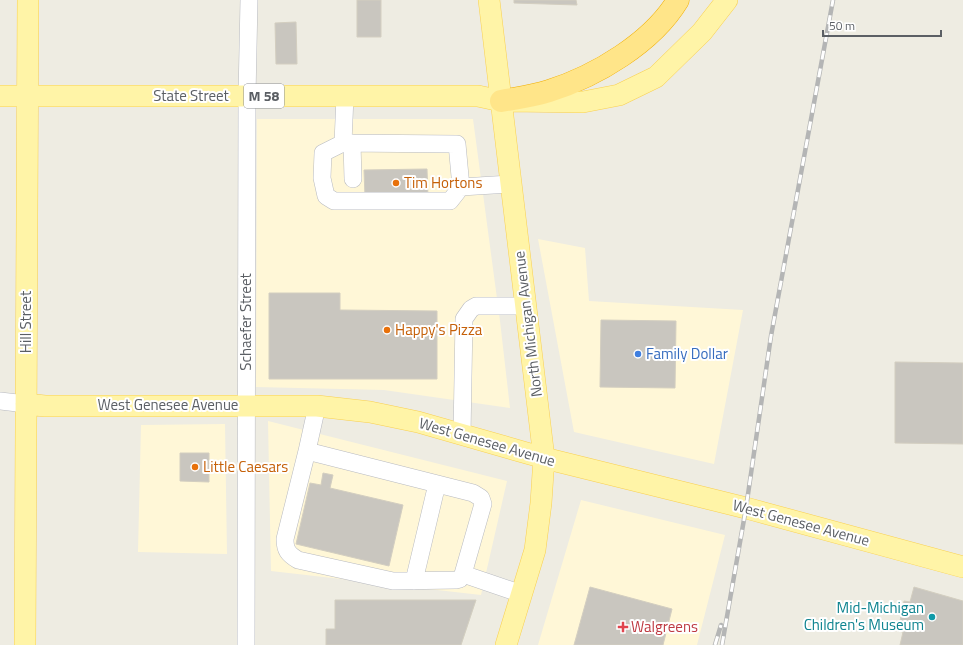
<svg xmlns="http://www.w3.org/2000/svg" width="963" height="645" viewBox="0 0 963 645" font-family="'Titillium Web',sans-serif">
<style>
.commercial{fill:#fff7d7}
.building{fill:#c9c6bf;stroke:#d3cec0}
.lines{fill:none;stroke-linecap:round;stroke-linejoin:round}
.minor-casing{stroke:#b8bac0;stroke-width:18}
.major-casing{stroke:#f9d051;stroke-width:22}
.highway-casing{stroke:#f1ae00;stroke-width:23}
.minor{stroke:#fff;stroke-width:17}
.major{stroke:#fff4a7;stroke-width:21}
.highway{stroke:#ffe589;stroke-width:22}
.rail-casing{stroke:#b4b5b5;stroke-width:4.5}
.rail{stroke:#fff;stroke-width:3;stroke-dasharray:9;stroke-linecap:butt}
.food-dot{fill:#e8710a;stroke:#fff;stroke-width:1.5}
.shop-dot{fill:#3f7fe0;stroke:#fff;stroke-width:1.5}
.culture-dot{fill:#0f9aa8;stroke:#fff;stroke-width:1.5}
.health-dot{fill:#e0444e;stroke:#fff;stroke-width:1.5}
.labels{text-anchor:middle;stroke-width:4;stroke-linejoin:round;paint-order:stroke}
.shield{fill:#fff;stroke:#8c8f92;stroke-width:1}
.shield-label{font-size:14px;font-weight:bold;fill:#5b5f64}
.street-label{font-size:15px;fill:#5b5f64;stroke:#fff}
.food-label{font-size:15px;fill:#c56008;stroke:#fff;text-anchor:start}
.shop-label{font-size:15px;fill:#366cbe;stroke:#fff;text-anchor:start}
.culture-label{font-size:15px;fill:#0d838f;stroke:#fff;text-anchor:end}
.health-label{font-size:15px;fill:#be3a42;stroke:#fff;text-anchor:start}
</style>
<rect width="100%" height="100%" fill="#eeece2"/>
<!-- commercial -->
<path class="commercial" d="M257,119H473L500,321L510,408L384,390L256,387Z
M538,239L585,248L589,301L743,310L714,464L574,432Z
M268,421L507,481L481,595L271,571Z
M225,424L227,554L138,552L141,425Z
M581,500L725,535L697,645H538Z"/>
<!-- building -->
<path class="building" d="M357,0H381V37H357Z
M514,0H576L577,5L514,3Z
M296,22L297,64H276L275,23Z
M427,169L428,197H365L364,170Z
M269,293H340V310L437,311V379H269Z
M601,320L676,321L675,388L600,387Z
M895,362L963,363V444L895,443Z
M180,453H209V482L180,481Z
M323,473L333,475L330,488L403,505L389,566L296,544L310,483L321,485Z
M590,587L672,609L663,645H574Z
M914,587L963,601V645H900L903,632L898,631L904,601L910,602Z
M335,600H476L461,645H326V629H335Z"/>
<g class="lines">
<!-- minor casing -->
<g class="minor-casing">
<path id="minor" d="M345,96L343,143L457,144L461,187L511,184
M343,143L323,153L322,178L326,196L334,201H450L461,187
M352,143L353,179
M0,401L26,404
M317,406L307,451L473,493L481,498L483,504L463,574L522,594
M462,435L464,319L471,309L476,306H526
M307,451L285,539C285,550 288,554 298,560L393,581L456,580L460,579L463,574
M414,581L437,484
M246,645L247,96L249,0"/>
</g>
<!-- major casing -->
<g class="major-casing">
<path id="major" d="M489,0L544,458L541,503L535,550L506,645
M0,96H478L501,101L583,102L619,95L656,77L702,32L727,0
M26,404L45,406H317L370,412L418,422L544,458L746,508L963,567
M25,645L28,0"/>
</g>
<!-- highway casing -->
<g class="highway-casing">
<path id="highway" d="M501,101C517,98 534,96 549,91C596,76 652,43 678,0"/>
</g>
<!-- minor -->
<use href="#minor" class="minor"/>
<!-- major -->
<use href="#major" class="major"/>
<!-- highway -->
<use href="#highway" class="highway"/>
<!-- rail casing -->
<g class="rail-casing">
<path id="rail" d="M715,645L721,625
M722,645L746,508L771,336L833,0"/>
</g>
<!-- rail -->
<use href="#rail" class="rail"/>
</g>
<!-- markers -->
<g class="food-dot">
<circle cx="396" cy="183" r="4"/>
<circle cx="387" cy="330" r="4"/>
<circle cx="195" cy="467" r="4"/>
</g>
<circle class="shop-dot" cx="638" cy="354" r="4"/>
<circle class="culture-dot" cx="932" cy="617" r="4"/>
<path class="health-dot" d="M621 621h4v4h4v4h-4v4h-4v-4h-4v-4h4z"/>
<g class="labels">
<!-- shield labels -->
<rect class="shield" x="244" y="84" width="40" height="24" rx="3"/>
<g class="shield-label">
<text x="264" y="101">M 58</text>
</g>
<!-- street labels -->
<g class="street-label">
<text x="191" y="101">State Street</text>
<text transform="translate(26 322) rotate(-90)" y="5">Hill Street</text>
<text transform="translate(246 322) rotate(-90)" y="5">Schaefer Street</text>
<text transform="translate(528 324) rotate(-97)" y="5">North Michigan Avenue</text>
<text x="168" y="410">West Genesee Avenue</text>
<text transform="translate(487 442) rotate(16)" y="5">West Genesee Avenue</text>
<text transform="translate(801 523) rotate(15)" y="5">West Genesee Avenue</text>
</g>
<!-- food labels -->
<g class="food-label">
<text x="404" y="188">Tim Hortons</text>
<text x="395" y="335">Happy's Pizza</text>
<text x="203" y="472">Little Caesars</text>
</g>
<!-- shop labels -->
<g class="shop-label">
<text x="646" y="359">Family Dollar</text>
</g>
<!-- culture labels -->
<g class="culture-label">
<text x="924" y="613">Mid-Michigan<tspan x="924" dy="17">Children's Museum</tspan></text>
</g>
<!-- health labels -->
<g class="health-label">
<text x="631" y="632">Walgreens</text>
</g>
</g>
<!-- scale -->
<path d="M823 30v6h118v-6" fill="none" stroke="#5b5f64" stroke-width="2"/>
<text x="829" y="30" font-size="12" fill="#5b5f64" stroke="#ffffff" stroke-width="3" paint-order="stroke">50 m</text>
</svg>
